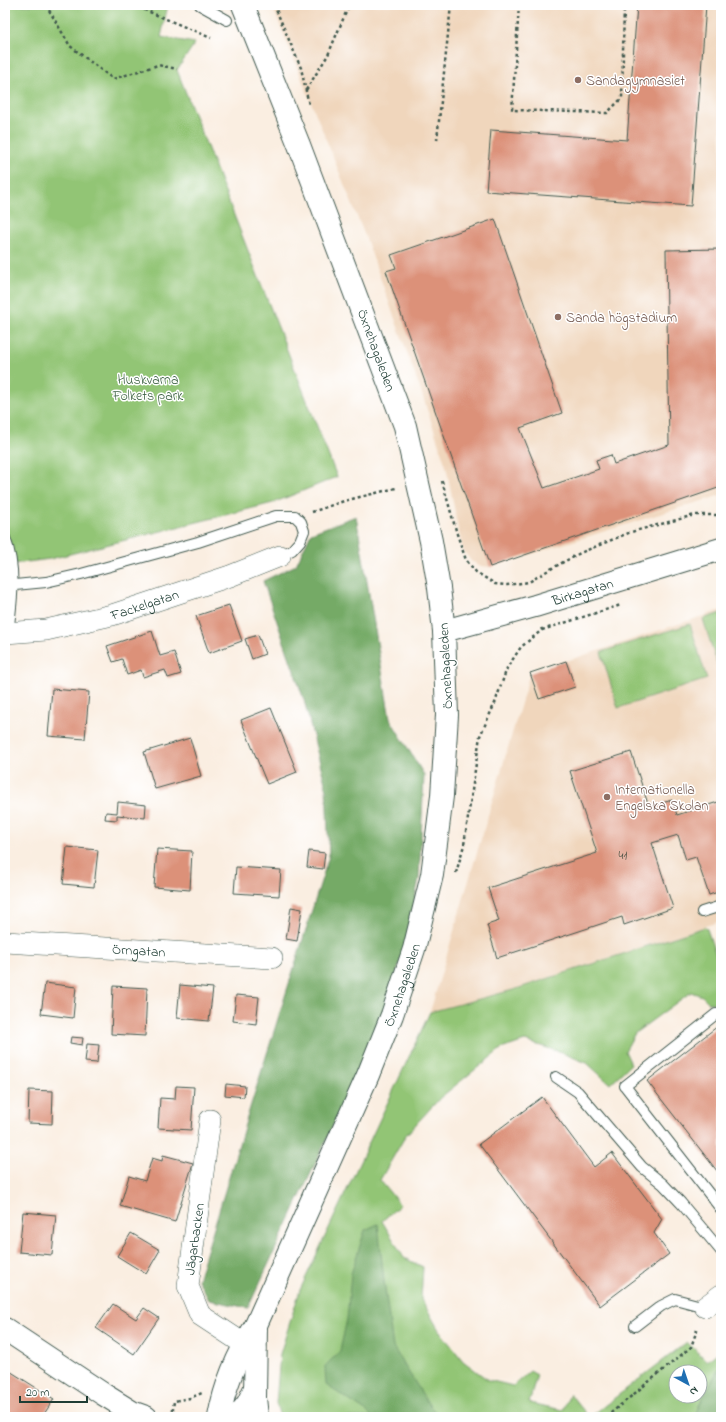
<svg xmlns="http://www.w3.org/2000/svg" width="726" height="1422" viewBox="0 0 726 1422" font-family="'Indie Flower',sans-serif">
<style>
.built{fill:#f0d6bc}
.green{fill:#92c575;stroke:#588154;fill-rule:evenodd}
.forest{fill:#75aa66;stroke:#4a744d}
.building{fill:#dc9179}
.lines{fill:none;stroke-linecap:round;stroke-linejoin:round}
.service-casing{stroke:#40584e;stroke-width:12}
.minor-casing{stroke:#40584e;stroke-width:22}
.tertiary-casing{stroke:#40584e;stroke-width:24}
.path{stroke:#40584e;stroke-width:2.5;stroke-dasharray:3 3;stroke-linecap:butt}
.service{stroke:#fff;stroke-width:10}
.minor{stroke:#fff;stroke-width:21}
.tertiary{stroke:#fff;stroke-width:22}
.education-dot{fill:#8d6e63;stroke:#fff;stroke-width:1.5}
.labels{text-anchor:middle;stroke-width:3;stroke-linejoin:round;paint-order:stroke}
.number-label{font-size:12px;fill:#4e5245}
.education-label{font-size:14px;fill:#785e54;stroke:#fff;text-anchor:start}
.street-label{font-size:14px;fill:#1f3d34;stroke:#fff}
.park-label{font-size:14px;fill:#426648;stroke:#fff}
</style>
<rect width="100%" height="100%" fill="#fff"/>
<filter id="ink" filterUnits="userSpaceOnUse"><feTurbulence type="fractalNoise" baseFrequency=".025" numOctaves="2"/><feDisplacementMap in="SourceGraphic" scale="8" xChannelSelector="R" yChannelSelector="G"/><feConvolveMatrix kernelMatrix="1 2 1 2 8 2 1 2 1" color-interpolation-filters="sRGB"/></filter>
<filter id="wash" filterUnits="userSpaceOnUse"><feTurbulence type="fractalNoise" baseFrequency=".012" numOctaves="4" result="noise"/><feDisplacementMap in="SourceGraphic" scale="16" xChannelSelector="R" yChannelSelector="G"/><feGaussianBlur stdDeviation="0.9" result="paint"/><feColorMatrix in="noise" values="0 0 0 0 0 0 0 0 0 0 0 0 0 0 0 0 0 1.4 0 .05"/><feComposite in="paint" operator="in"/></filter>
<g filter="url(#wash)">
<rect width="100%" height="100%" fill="#faeee1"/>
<!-- built -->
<path class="built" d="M272,5H721V495L490,567L481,566L471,561L463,550L459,533L446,466L422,394L367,241Z
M721,610V921L513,990L430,1012L530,673Z"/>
<!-- green -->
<path class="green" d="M5,5H168L161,37L195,43L177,70L337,477L273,503L50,559L5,565Z
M721,613V673H720L703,619Z
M690,624L707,679L618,708L601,652Z
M705,927L707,929L721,970V1005L716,1003H709L702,996L691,992L635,1033L625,1051L631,1064L610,1084L587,1063L557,1051L525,1041L501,1049L441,1097L406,1135L380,1180L400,1205L382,1221L404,1258L423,1267L421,1299L439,1330L463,1361L488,1380L513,1386L530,1371L537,1375L529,1403L563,1410L570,1394L589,1417H280L276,1403L280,1354L300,1290L430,1012L513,990Z
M687,1342L707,1361L721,1350V1417H590ZM676,1372H700V1396H676Z"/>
<!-- forest -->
<path class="forest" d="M356,516L390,719L424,775L419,879L405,947L383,1015L359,1070L248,1308L209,1300L198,1280L249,1111L329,856L326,787L304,700L263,581L296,565L311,533Z
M378,1224L384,1281L393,1347L431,1408L442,1417H372L367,1412L326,1385L325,1366L340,1351L347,1319L351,1274L365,1230Z
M721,1365V1417H694L703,1397Z"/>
<g id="blocks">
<!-- building -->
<path class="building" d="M637,5H706L691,206L486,191L491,130L627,140Z
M495,219L562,413L520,428L544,488L599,469L596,460L611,455L614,464L669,445L666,250L721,249V487L490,567L386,271L396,268L391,255Z
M229,605L242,641L209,653L196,616Z
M152,631L160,656L174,652L181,674L168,678L165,670L143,677L141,670L127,675L122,659L113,662L107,646Z
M258,635L265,654L252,659L245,639Z
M566,661L575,687L539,699L530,673Z
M52,689L89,692L85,739L48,736Z
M271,708L297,772L267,784L241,720Z
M190,738L201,776L155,789L144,752Z
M631,752L649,807L672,800L677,815L721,801V891L709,895L696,857L686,860L678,835L652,843L673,908L624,925L622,917L497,958L487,925L499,921L488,888L597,853L570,771Z
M118,802L146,805L145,818L117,815V820L105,819L106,812L117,813Z
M67,847L98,850L94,887L63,884Z
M157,849L192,851L190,890L154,887Z
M309,851L325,853L323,869L307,867Z
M236,867L281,870L279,896L234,893Z
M291,907L302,909L297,941L286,939Z
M45,983L76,987L73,1018L41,1014Z
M180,985L213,988L209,1021L177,1018Z
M113,986L147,988L145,1036L111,1034Z
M236,995L259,997L256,1024L233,1021Z
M718,1026L721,1030V1176L647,1081Z
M71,1037L83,1038L82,1045L70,1043Z
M87,1044L99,1045L97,1063L85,1062Z
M226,1084L245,1086L244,1097L225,1095Z
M176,1086L194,1087L191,1130L158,1128L160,1098L175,1099Z
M29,1090L53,1091L52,1124L28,1123Z
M542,1097L594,1167L612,1153L662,1219L654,1233L669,1254L600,1306L479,1144Z
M163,1155L193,1163L175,1222L120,1206L129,1176L145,1181L152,1158L162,1161Z
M23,1212L56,1215L52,1255L19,1252Z
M131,1233L160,1250L146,1274L117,1256Z
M113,1304L136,1319L144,1308L159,1318L134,1354L96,1328Z
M5,1368L54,1399L42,1417H5Z"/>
</g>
</g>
<g filter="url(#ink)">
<use href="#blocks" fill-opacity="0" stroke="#40584e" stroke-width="1"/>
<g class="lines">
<!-- service casing -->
<g class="service-casing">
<path id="service" d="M200,5L227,20
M5,538C17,569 12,601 8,633
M5,586L46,582L81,574L198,542L276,516H295L301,522L304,531L300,541L292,550L280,556
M702,912L721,906
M721,1015L716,1014L625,1086L721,1209
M556,1077L578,1092L642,1167L663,1184L681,1203L721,1251
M635,1326L661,1306L675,1299L705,1307"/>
</g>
<!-- minor casing -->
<g class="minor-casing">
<g id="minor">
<path id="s1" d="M5,633L46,630L112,615L230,576L280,556"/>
<path id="s2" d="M5,942L272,958"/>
<path d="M210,1120L188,1286L200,1315L244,1344L256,1349"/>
<path d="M705,1307L721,1295"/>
</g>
</g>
<!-- tertiary casing -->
<g class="tertiary-casing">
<g id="tertiary">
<path id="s3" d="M444,631L535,606L721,549"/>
<path d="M256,1326L255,1398L257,1417"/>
<path d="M5,1329L103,1394L132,1412L146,1417"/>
<path id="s4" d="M219,1417C225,1383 238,1354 256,1325L368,1075L392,1015L414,949L432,875L442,796L447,715L444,631L439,588L431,541L405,426L299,145L243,5"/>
<path d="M237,1417L248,1403L255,1388"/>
</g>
</g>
<!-- path -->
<path class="path" d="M46,5L70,46L113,79L158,65L177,69
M133,5L211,38
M274,5L301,68L309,105
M519,5L512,110L607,113L622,98L624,6L580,5
M306,90L328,55L349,5
M437,140L451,5
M442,481L457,534L466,560L476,572L495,584L507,585L529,582L547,571L580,553L631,532L695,515H721
M312,512L344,501L396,488
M542,630L621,605
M456,873L464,845L480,736L495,703L507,668L521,647L542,630L541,627
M172,1417L174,1401L190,1398L202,1393
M606,1417L691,1347L698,1327"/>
<!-- service -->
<use href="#service" class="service"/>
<!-- minor -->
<use href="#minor" class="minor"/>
<!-- tertiary -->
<use href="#tertiary" class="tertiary"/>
</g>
</g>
<!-- markers -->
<g class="education-dot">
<circle cx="578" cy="80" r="4"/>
<circle cx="558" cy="317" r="4"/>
<circle cx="607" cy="797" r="4"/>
</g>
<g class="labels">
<!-- number labels -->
<g class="number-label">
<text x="623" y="859">41</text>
</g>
<!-- education labels -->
<g class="education-label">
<text x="586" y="85">Sandagymnasiet</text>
<text x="566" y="322">Sanda högstadium</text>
<text x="615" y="794">Internationella<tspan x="615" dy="16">Engelska Skolan</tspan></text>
</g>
<!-- street labels -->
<g class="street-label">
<text transform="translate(377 350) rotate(70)" y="5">Öxnehagaleden</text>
<text dy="5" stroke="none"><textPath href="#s3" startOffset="144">Birkagatan</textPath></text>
<text dy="5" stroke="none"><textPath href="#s1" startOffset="143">Fackelgatan</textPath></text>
<text transform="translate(445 666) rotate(-93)" y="5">Öxnehagaleden</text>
<text dy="5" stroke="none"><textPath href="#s2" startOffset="134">Örngatan</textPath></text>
<text dy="5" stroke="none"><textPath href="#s4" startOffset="470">Öxnehagaleden</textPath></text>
<text transform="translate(194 1239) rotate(-82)" y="5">Jägarbacken</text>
</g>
<!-- park labels -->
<g class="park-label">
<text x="148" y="384">Huskvarna<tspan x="148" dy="16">Folkets park</tspan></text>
</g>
</g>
<!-- margin -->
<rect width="726" height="1422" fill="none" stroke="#fff" stroke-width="20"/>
<!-- north arrow -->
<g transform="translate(688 1384) rotate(140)"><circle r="19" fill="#ffffff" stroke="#a5b1ae"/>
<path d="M0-3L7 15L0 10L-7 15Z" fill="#1f6fb2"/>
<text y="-6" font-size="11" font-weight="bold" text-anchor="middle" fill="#1f3d34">N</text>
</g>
<!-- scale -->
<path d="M20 1396v6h67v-6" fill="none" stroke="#1f3d34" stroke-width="2"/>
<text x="26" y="1396" font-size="12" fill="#1f3d34" stroke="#ffffff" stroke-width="3" paint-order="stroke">20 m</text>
</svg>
